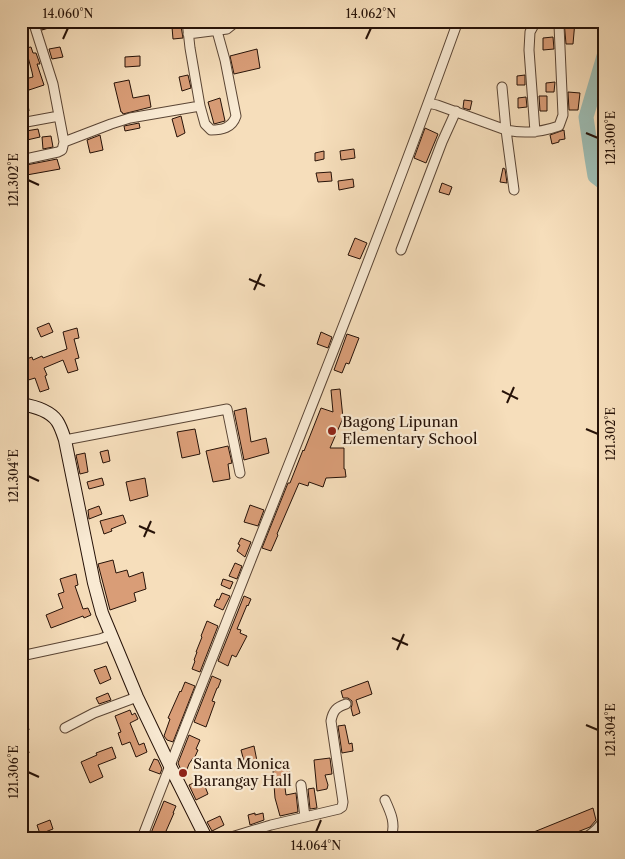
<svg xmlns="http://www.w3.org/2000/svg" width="625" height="859" viewBox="0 0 625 859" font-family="'Libre Caslon Text',serif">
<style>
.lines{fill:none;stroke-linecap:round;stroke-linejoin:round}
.river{stroke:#9dbcb3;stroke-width:15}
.building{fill:#d99d77;stroke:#261208}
.street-casing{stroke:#5a4535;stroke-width:11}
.secondary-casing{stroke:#261208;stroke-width:14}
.street{stroke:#f9ead3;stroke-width:9}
.secondary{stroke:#f9ead3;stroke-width:12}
.ticks{fill:none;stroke:#261208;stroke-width:2}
.poi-dot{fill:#8f2418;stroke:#f9ead3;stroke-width:2}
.labels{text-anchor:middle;stroke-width:4.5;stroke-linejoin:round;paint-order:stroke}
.poi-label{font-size:15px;fill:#261208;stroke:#f9ead3;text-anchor:start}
.neatline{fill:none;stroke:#261208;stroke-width:2}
.ticks-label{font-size:12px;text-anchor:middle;fill:#261208}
</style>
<rect width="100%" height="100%" fill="#f6debb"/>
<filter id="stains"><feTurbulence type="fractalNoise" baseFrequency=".004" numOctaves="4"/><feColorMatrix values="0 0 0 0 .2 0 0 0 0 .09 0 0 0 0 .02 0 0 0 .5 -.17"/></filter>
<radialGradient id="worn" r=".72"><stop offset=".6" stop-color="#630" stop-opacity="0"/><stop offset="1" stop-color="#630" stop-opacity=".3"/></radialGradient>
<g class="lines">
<!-- river -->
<path class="river" d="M604,56L586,117L592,158L595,176L604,183"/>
</g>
<!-- building -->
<path class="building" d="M40,21H64L65,23L42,30Z
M564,21H575L573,44H566Z
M181,26L183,38L173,39L172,27Z
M553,37L554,49L543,50V38Z
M31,47L33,53H36L40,64H37L44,85L29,90L25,79L33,77L32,72L28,57L21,59V49Z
M60,47L63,57L52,59L49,49Z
M257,49L260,68L234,74L230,56Z
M140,56V66L125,67V57Z
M188,75L191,88L182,91L179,77Z
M525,75V85H517V76Z
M129,80L133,98L149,95L151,107L123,114L122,112H121L114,83Z
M555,82L554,92H546V83Z
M25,86L29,111L21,112V87Z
M568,92L580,93L578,110H569Z
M539,96H547V111H540Z
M526,97L527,107L518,108V98Z
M220,98L225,121L214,124L208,102Z
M464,100L472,101L470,110L463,108Z
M181,116L185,133L177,137L172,119Z
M139,123L140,128L125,131L124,126Z
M425,128L438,134L426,163L414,158Z
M38,129L40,137L27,140L26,131Z
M564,130L565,139L559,140V142L552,144L550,135Z
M100,135L103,150L90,153L87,140Z
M51,136L53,147L43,149L42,137Z
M354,149L355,158L341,160L340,151Z
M324,151V159L315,161V153Z
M57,159L60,169L21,176V166Z
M503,168L505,169L507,183L500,182Z
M331,172L332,181L318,182L316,173Z
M353,179L354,187L339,190L338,181Z
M442,183L452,187L449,195L439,192Z
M355,238L367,243L360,259L348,255Z
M49,323L53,332L41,337L37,328Z
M77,328L79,338L74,339L79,358L75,359L78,370L68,373L63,360L44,368L47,375L45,376L49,389L40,392L35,378L25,381L21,372V361L32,357L33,360L42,356L43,358L67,349L63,332Z
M321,332L332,337L328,348L317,344Z
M347,334L359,338L349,364L346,363L342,373L334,370Z
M340,389L343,418L330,448H344V469H345L346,477L326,478L323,487L309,482L308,486L299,483L277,534L278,535L271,551L262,548L288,483H290L303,450L304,451L321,408L333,412L331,390Z
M246,408L251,442L266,438L269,453L244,460L234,411Z
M195,429L200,454L182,458L177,432Z
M228,446L232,463L228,464L230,479L213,482L206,451Z
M108,450L110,461L103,463L100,452Z
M85,453L88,472L80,474L76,455Z
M102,478L104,485L89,489L87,482Z
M145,478L148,496L130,501L126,482Z
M250,505L264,510L258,526L244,522Z
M99,506L102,514L89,519L88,510Z
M123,515L126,523L111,529L112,531L104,534L100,521Z
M241,538L251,542L245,557L237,551L240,545L238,544Z
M113,560L116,573L127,570L129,577L143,572L146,589L134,593L136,601L110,610L98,564Z
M235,563L242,566L237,579L229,576Z
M76,574L78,585L75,586L83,609L88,608L91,615L84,618L83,616L51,628L46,615L63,608L58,594L64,592L60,579Z
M223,579L233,582L230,589L221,585Z
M222,593L230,596L223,610L214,606L217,599L219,600Z
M244,596L251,599L248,606L247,605L237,629L241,630L240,633L247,636L236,657L232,655L228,666L218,661Z
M207,621L218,626L200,672L192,669L195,661L194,660L197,652H196L202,637L201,636Z
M106,666L111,679L100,684L94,670Z
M212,676L221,680L218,688H217L212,701L215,702L206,727L194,722Z
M368,681L372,694L356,700L360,713L353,716L351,708L352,705V701L348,698H343L341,691Z
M185,682L195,686L173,742L167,740L164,736L170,719L168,718L180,691L181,692Z
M108,693L111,700L99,704L96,698Z
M130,710L132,715L135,713L138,719L130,723L139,745L144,743L147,752L136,757L130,742L122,745L118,733L121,732L115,716Z
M27,722L29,730L21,732V723Z
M345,725L349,744L352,743L353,751L342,753L338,726Z
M189,735L200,740L196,749L198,750L194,759L193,758L189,764L184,777L178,763Z
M27,745L29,753L21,755V746Z
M254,746L258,766L246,769L241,750Z
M112,747L116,758L98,765L103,777L90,783L81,762L97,755L96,753Z
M330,758L332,774L325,775L328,785L327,789L317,791L314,760Z
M154,759L158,760L162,769L160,774L149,770Z
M289,768L291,778L284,780L286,795L296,793L298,812L280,816L275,798L273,771Z
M202,779L208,794L196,800L189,785Z
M314,788L317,808L310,809L308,789Z
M164,801L176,806L173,813H174L163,838H149Z
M593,808L596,820L590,827L562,838H519Z
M255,813V815L263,813L264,820L250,825L248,815Z
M220,816L224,825L212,831L207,822Z
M50,820L53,829L40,834L37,825Z"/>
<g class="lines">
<!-- street casing -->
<g class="street-casing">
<path id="street" d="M187,21L190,48L200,106L205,124L211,130C222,130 232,128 236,116L225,60L217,31
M188,34L227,29L232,25L233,21
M502,87L506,130L514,190
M428,103L437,105L506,130C524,134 542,132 559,126L563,115L559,25L557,21
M21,123L59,116
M535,132L529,50L530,32L536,21
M64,142L111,124L130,118L200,106
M21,160L58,152L62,150L64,142L53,84L33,21
M401,250L442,142L456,111
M65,440L227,409L240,473
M21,656L100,639L111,635
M65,728L94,713L137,697
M604,763L603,766L604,782
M301,785L305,817
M385,800C391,813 396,824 391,838
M142,838C247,565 359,296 458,21
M228,838L271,825L339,809L342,807L343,802L331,721C333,710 337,707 346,704
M585,838C593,833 600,828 604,819"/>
</g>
<!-- secondary casing -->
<g class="secondary-casing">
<path id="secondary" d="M21,404C33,406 50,411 57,421C61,427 63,434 65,440L94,583L102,613L137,697L170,766L206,838"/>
</g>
<!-- street -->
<use href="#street" class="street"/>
<!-- secondary -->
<use href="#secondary" class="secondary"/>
</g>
<!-- ticks -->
<path class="ticks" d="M63,39L68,28M366,39L371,28M586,133L598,138M28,180L39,185M249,279L265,286M254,290L261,274M502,391L518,399M507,403L514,387M586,429L598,434M28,476L39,481M139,526L155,533M144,537L151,521M392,638L408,645M397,650L404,634M586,725L598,730M28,772L39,777M316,832L321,820"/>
<!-- markers -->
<g class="poi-dot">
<circle cx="332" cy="431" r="5"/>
<circle cx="183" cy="773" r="5"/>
</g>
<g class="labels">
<!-- poi labels -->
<g class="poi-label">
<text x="342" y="427">Bagong Lipunan<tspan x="342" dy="17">Elementary School</tspan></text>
<text x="193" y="769">Santa Monica<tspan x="193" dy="17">Barangay Hall</tspan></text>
</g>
</g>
<!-- margin -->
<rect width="625" height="859" fill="none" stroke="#f6debb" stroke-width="55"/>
<rect x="28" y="28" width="570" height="804" class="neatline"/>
<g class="ticks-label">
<text x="68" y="18">14.060°N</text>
<text x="371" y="18">14.062°N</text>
<text transform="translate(611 138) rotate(-90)" y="4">121.300°E</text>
<text transform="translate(14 180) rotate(-90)" y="4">121.302°E</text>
<text transform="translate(611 434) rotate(-90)" y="4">121.302°E</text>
<text transform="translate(14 476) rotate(-90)" y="4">121.304°E</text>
<text transform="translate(611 730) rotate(-90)" y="4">121.304°E</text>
<text transform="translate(14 772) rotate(-90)" y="4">121.306°E</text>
<text x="316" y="850">14.064°N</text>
</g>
<rect width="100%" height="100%" filter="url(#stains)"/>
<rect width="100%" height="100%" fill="url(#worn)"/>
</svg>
